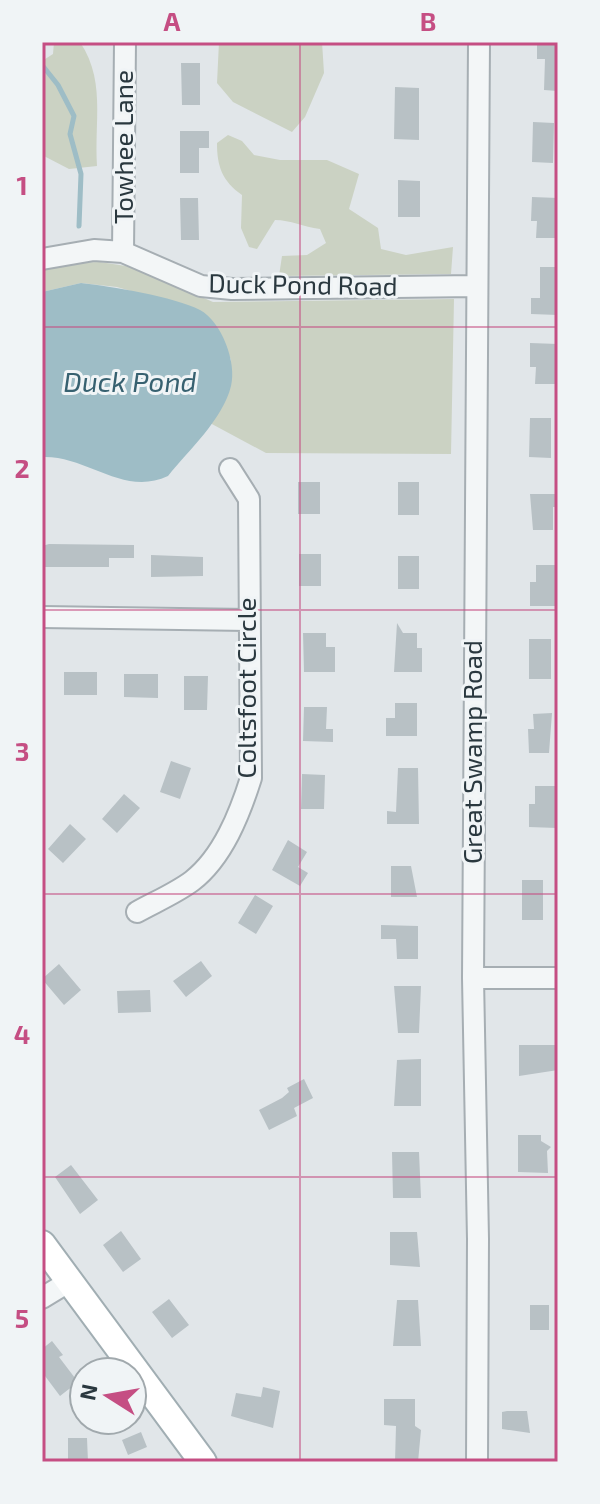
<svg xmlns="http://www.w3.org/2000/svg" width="600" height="1504" viewBox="0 0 600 1504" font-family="'Exo 2',sans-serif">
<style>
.green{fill:#cbd2c3}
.water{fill:#9ebdc6}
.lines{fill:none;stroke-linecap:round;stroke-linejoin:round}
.stream{stroke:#9ebdc6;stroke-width:5}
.building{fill:#b8c1c5}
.minor-casing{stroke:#a6aeb3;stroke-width:24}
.major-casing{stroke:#a1aeb3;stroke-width:30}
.minor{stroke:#f3f6f7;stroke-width:20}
.major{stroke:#fff;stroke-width:26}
.grid{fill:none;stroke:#c54e83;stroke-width:2;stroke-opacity:0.55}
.labels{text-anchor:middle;stroke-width:6;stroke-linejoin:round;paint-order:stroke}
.street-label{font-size:26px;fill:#2a383f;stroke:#f0f4f6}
.water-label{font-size:28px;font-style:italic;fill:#376170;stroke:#f0f4f6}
.neatline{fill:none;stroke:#c54e83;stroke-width:3}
.grid-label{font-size:26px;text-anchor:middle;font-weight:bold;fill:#c54e83}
</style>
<rect width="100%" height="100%" fill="#e1e6e9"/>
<!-- green -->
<path class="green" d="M54,42H80C106,81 94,121 97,166L69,169L42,155V61L53,54Z
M219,42H322L324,73L305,117L292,132L233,102L217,83Z
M228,135L242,141L254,155L280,160H327L359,174L349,209L378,228L381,249L406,255L453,247L451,274L279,276L282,256L307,255L326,243L320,229C303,227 291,220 275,220L257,249L249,247L241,228L242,195C222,181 217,166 217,143Z
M100,262L132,267L213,302L454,299L451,454L266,453L210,423L220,410L231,360L219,331L200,311L117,287L81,283L42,292V268L59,263Z"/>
<!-- water -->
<path class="water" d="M81,283C110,286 175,297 200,310C222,322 237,363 231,386C223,419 189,450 168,476C123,497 87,455 42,457V292Z"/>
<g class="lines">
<!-- stream -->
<path class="stream" d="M42,65L58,85L74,116L70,134L81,174L79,226"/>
</g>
<!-- building -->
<path class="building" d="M537,42L558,43V91L544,90L545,59H537Z
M181,63H200V105H182Z
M395,87L419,88V140L394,139Z
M533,122L554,123L553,163L532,162Z
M180,131H209V148H199V173H180Z
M398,180L420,181V217H398Z
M532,197L558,198V238H536L537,221H531Z
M180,198H198L199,240H181Z
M540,267H558V315L531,314V298H540Z
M530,343L558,344L557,384H535L536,367H530Z
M530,418H551V458L529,457Z
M298,482H320V514H298Z
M398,482H419V515H398Z
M530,494H558V507H553V530H533Z
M49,544L134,545V558H109V567H42V546Z
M299,554H321V586H299Z
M151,555L203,557V576L151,577Z
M398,556H419V589H398Z
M536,565H558V606H530V582H536Z
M397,623L403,633H417V648H422V672H394Z
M303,633H326V647H335V672H304Z
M529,639H551V679H529Z
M64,672H97V695H64Z
M124,674H158V698L124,697Z
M184,676H208L207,710H184Z
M395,703H417V736H386V718H395Z
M304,707H327L326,729H333V742L303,741Z
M552,713L549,753H529L528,729H534L533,714Z
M171,761L191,768L180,799L160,792Z
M398,768H418L419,824H387V811L396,812Z
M302,774L325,775L324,809H301Z
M535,786H557V828L529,827V804H535Z
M124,794L140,808L117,833L102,819Z
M70,824L86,839L63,863L48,849Z
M288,840L307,852L298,867L308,873L300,886L272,870Z
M391,866H411L417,897H391Z
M522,880H543V920H522Z
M255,895L273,906L256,934L238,923Z
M381,925L418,926V959H397L396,939H381Z
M201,961L212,976L186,997L173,981Z
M59,964L81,990L64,1005L42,979Z
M394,986H421L419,1033H398Z
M150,990L151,1012L118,1013L117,991Z
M519,1045H558V1070L519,1076Z
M421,1059V1106H394L397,1060Z
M304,1079L313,1098L294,1108L297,1116L269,1130L259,1110L282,1098L289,1092L287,1088Z
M518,1135H541V1141L551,1147L547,1151L548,1173L518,1172Z
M392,1152H419L421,1198H393Z
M71,1165L98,1200L80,1214L55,1177Z
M121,1231L141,1259L123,1272L103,1245Z
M390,1232H417L420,1267L390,1265Z
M169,1299L189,1325L172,1338L152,1312Z
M397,1300H418L421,1346H393Z
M530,1305H549V1330H530Z
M52,1341L63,1355L59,1357L78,1382L60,1396L42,1372V1349Z
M263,1387L280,1391L273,1428L231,1416L236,1393L261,1397Z
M384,1399H415V1426L421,1430L418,1462H395L396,1426L384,1425Z
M507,1411H527L530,1433L502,1429V1412Z
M141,1432L147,1447L128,1455L122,1440Z
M68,1438H87L88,1462H68Z"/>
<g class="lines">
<!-- minor casing -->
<g class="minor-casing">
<path id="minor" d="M123,252L125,42
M42,259L94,250L123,252L201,286L232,289L475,286
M42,617L248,620
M137,912C155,902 176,893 192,881C223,857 240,813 251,778L249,499L230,469
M473,978H558
M42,1298L70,1281
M477,1462L478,1239L473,978L479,42"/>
</g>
<!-- major casing -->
<g class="major-casing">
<path id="major" d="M42,1244L203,1462"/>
</g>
<!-- minor -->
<use href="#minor" class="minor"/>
<!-- major -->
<use href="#major" class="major"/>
</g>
<!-- grid -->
<path class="grid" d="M300,42V1462M42,327H558M42,610H558M42,894H558M42,1177H558"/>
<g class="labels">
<!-- street labels -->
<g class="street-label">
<text transform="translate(124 147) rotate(-90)" y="9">Towhee Lane</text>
<text transform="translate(303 285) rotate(1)" y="9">Duck Pond Road</text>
<text transform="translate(247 688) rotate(-90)" y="9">Coltsfoot Circle</text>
<text transform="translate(473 752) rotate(-90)" y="9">Great Swamp Road</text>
</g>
<!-- water labels -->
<g class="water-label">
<text x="130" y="392">Duck Pond</text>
</g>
</g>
<!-- border -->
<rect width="600" height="1504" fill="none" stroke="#f0f4f6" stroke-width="88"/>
<!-- north arrow -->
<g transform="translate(108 1396) rotate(281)"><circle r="38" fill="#f0f4f6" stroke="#a1a9ad" stroke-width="2"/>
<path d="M0-6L14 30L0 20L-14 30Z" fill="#c54e83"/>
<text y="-12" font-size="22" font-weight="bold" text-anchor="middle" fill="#2a383f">N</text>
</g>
<rect x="44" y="44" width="512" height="1416" class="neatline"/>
<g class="grid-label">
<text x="172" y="31">A</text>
<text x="428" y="31">B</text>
<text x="22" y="195">1</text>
<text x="22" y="478">2</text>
<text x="22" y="761">3</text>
<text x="22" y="1044">4</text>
<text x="22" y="1328">5</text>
</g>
</svg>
